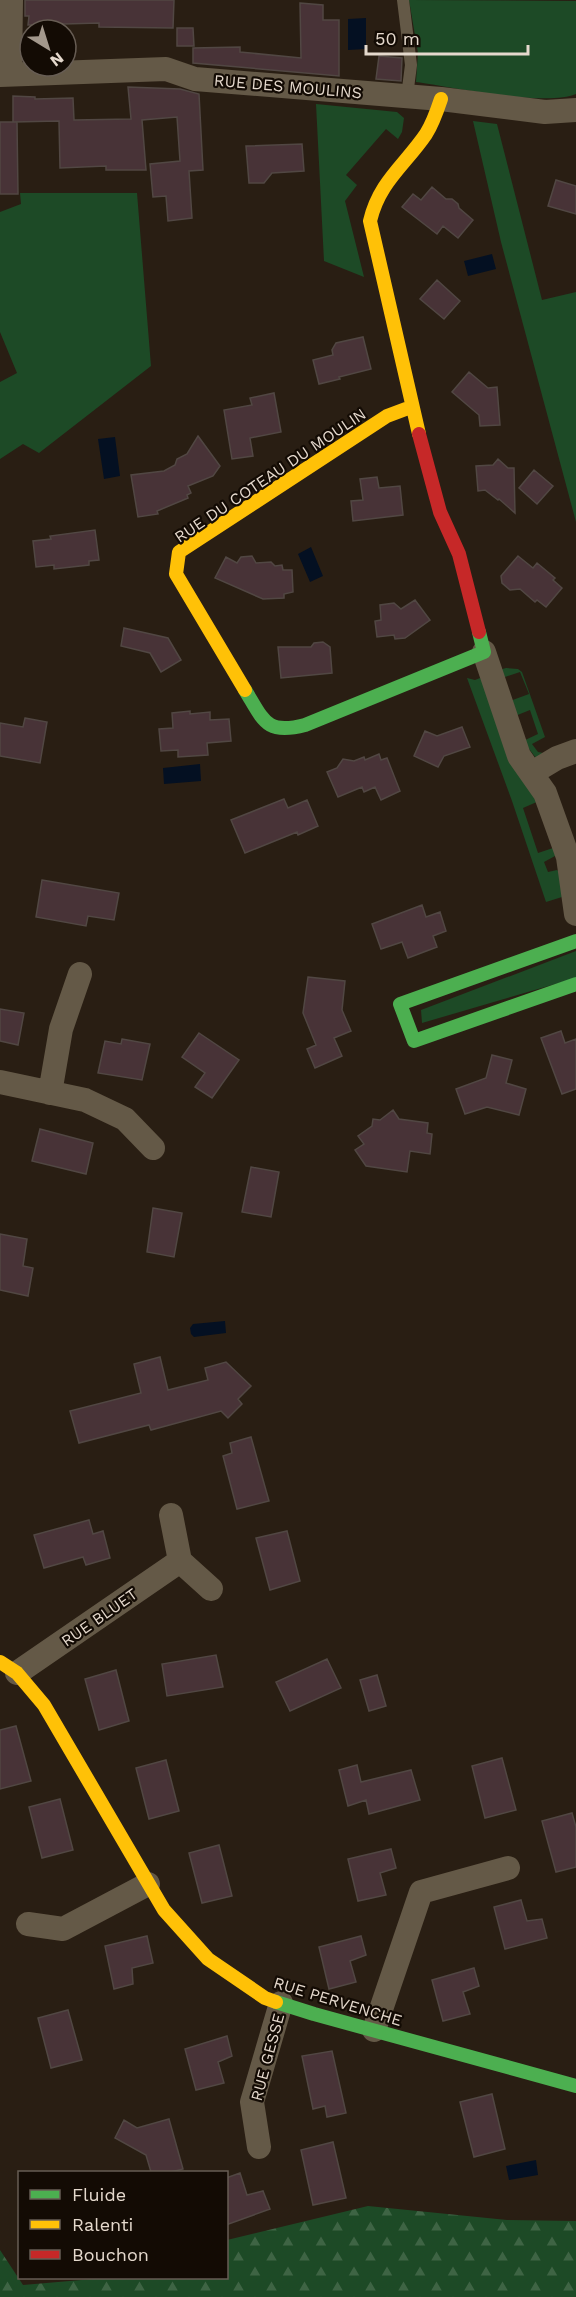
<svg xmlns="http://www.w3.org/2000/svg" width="576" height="2297" viewBox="0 0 576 2297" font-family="'Work Sans',sans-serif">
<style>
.grass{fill:#1d4a26}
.forest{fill:url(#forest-firs)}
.water{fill:#041022}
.building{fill:#483337;stroke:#514743;stroke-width:1.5}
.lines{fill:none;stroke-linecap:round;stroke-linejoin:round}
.lane{stroke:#645947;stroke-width:12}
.street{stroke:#645947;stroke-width:24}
.fast{stroke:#4caf50;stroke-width:14}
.slow{stroke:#ffc107;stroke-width:14}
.jam{stroke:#c62828;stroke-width:14}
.labels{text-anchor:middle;stroke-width:4.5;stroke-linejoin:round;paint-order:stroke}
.street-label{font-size:16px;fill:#e5d9cd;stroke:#130b04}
</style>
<defs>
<pattern id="forest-firs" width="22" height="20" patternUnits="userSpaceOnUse" patternTransform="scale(1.5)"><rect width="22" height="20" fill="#1d4a26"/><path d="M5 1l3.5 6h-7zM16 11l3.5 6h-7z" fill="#3e6444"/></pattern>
</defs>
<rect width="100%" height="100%" fill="#291e13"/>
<!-- grass -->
<path class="grass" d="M409,0L576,1V94C546,107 452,87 416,82L418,53Z
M316,104L397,112L404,118L402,132L398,139L386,129L346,175L357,185L345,201L364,277L324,261Z
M473,121L497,124L542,300L576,292V522L501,242Z
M20,193H137L151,366L39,453L23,444L0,459V382L17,373L0,332V212L21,204Z
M506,668L518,669L522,672L545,737L532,744L538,752L543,753L536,758L523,741L538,734L530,710L515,716L510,701L529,694L520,672L502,678L499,670Z
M467,678L475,680L480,678L483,681L539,801L523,808L538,853L556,847L555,856L544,862L548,872L557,870L559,872L562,897L546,902L512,801Z
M576,951V978L422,1023L421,1010Z"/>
<!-- forest -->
<path class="forest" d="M368,2206L507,2220L576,2221V2297H0V2250L23,2285L105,2278H226L227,2240Z"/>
<!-- water -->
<path class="water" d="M366,18V49L348,50V19Z
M492,254L496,269L468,276L464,261Z
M115,437L120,476L104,479L98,439Z
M311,547L323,576L310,582L298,554Z
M200,764L201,781L164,784L163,768Z
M225,1321L226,1333L194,1337L191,1334L190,1328L193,1324Z
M536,2160L538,2175L509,2180L506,2166Z"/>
<!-- building -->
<path class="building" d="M25,0H174L173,28L99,27V23L28,25L29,16H25Z
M300,3L323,5V20H339V76L193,63V48L240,47V52L301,58Z
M177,28H193L194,46H177Z
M379,56L402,58L401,81L376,79Z
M128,87L180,89L199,94L203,170L189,171L192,218L168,221L166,196L153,197L150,164L180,161L177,117L142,120L146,170H106V166L60,168L59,121L13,122H17L18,194H0V122H13V96L35,97V99L73,98L74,120L131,119Z
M302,144L304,171L272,173L264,183H249L246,146Z
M556,180L576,186V214L548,206Z
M432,187L446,199H452L458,204L459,208L473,220L458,238L443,226L437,234L402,207L413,194L421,200Z
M437,280L460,301L444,319L420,299Z
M363,337L371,369L339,377L340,379L319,384L313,360L333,355L332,350L336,343Z
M469,372L488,388L497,387L500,425L480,426L479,415L452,392Z
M274,393L281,432L250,438L253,456L232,459L224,410L252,405L250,398Z
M198,436L220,466L213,476L188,486L191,493L187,495L188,498L157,511L158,514L138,517L131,475L164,471L175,465L177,459L187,454Z
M498,459L508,468H514L515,513L499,499L498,500L485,490L478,491L476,466L493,465Z
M534,470L553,486L537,504L519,488Z
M377,477L379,488L400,486L403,515L353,521L351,501L363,500L360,479Z
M95,530L99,560L89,561V565L54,569V565L36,567L33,541L51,539L50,536Z
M252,556L256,563L271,562L275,566L282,565L283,570H292L293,592L284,594V598L263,599L215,578L226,557L237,563L241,557Z
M518,556L533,568L537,563L555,578L553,580L562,588L546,607L537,600L535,602L520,589L510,590L502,583L501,576Z
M415,600L430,620L405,638L395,639L394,635L377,637L375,621L381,620L380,605L394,603L401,609Z
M124,628L168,638L181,660L161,672L150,653L121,646Z
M323,642L330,647L332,673L281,678L278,647H311L314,643Z
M190,711V714L210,712V720L229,719L231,741L207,743L208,755L178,757V750L161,751L159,729L173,728L172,713Z
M25,718L47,722L40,763L0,756V723L23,727Z
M462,727L470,747L444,756L438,767L414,756L425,731L437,736Z
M379,754L381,760L387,758L400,791L381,800L375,787L364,792L362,787L338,797L327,772L337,768L343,759L354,761L364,757L365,760Z
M284,799L288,808L307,800L318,826L298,835L297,832L245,853L231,820Z
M42,880L119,893L114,920L88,916L86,926L36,917Z
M422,905L426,917L440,912L446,931L433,936L437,947L408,958L402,942L381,949L372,924Z
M308,977L345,981L342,1010L351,1031L334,1038L342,1056L315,1068L307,1049L316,1045L303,1013Z
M0,1009L24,1013L18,1045L0,1041Z
M561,1031L565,1043L576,1039V1089L562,1094L541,1038Z
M199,1033L239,1060L212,1098L195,1087L205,1073L182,1057Z
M122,1039L150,1044L142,1080L98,1073L105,1041L121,1044Z
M492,1055L512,1060L506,1083L526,1089L519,1115L487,1107L465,1114L456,1089L486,1078Z
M393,1110L399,1119L428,1123L427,1133L432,1134L430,1154L410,1151L407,1172L366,1166L355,1150L364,1144L358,1136L372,1126L373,1119L380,1120Z
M40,1129L93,1143L86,1174L32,1161Z
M251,1167L279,1172L271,1217L242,1212Z
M153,1208L182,1213L174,1257L147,1252Z
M0,1234L27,1239L23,1266L33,1268L28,1296L0,1290Z
M160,1357L168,1390L208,1380L205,1368L226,1362L251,1386L238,1399L242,1404L228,1418L221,1411L151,1430L149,1425L79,1443L70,1411L141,1393L134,1364Z
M251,1437L269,1501L237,1509L223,1456L232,1453L230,1443Z
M89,1520L93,1534L103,1531L110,1558L86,1565L83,1557L44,1568L34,1535Z
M287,1531L300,1581L270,1590L256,1538Z
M216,1655L223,1687L167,1696L162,1664Z
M327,1659L341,1688L290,1711L276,1682Z
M116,1670L129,1721L99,1730L85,1679Z
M377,1675L386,1706L369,1711L360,1680Z
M16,1726L31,1781L0,1789V1730Z
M502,1758L516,1810L485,1818L472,1766Z
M166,1760L179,1811L149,1819L136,1768Z
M357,1765L361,1782L411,1770L420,1800L369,1814L366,1800L348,1806L339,1770Z
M60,1799L73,1850L42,1858L29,1807Z
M572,1813L576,1827V1867L556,1872L542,1821Z
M219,1845L232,1896L202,1903L189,1853Z
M391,1849L396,1868L380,1873L386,1895L358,1901L348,1859Z
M521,1900L527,1921L542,1919L547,1938L505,1949L494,1907Z
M147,1936L153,1963L132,1968L133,1984L114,1989L105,1946Z
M361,1936L366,1955L350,1961L356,1982L329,1989L319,1947Z
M474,1968L479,1986L463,1992L470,2014L443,2021L432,1980Z
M68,2010L82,2060L51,2068L38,2018Z
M227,2036L232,2056L218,2062L224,2083L196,2090L185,2049Z
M332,2051L346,2113L327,2117L325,2106L313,2109L302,2056Z
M492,2094L505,2149L474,2157L460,2102Z
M169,2119L183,2169L171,2172H151L146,2155L115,2138L124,2120L137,2128Z
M333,2142L346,2198L313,2205L301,2150Z
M240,2173L247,2195L263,2191L270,2209L226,2225V2178Z"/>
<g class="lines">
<!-- lane -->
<path class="lane" d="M403,0L411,65L407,96"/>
<!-- street -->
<path class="street" d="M10,74L11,0
M0,75L166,69L195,79L441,99L545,112L576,110
M484,652L519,756L545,793L568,857L576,914
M532,773L557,758L576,751
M0,1082L85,1100L125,1119L153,1148
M50,1093L61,1029L80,974
M171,1515L180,1561L211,1589
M17,1673L180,1561
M28,1924L63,1929L148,1884
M374,2030L421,1892L508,1868
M259,2147L252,2102L281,2003"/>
<!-- fast -->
<path class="fast" d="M245,690C264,721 266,735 305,725L484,652L479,632
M576,941L400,1004L414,1041L576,984
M276,2002L314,2014L576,2086"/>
<!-- slow -->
<path class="slow" d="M419,434L370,221C379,182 405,165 426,134C433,123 437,111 441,99
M245,690L176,574L179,552L387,416L411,407
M0,1662L17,1673L44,1705L164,1910L208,1959L265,1998L276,2002"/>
<!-- jam -->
<path class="jam" d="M419,434L440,512L459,554L479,632"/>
</g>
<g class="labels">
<!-- street labels -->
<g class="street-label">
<text transform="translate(288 86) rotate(5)" y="6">RUE DES MOULINS</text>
<text transform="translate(270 475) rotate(-34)" y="6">RUE DU COTEAU DU MOULIN</text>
<text transform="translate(99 1617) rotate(-35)" y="6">RUE BLUET</text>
<text transform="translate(338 2001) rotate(17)" y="6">RUE PERVENCHE</text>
<text transform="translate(267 2057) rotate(-75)" y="6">RUE GESSE</text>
</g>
</g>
<!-- legend -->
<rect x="18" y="2171" width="210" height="108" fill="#130b04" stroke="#675d54" stroke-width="1.5"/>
<rect x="30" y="2190" width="30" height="9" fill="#4caf50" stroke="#675d54" stroke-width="1.5"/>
<text x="72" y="2201" font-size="18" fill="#e5d9cd">Fluide</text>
<rect x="30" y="2220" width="30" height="9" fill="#ffc107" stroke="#675d54" stroke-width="1.5"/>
<text x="72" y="2231" font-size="18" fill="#e5d9cd">Ralenti</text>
<rect x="30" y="2250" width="30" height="9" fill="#c62828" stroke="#675d54" stroke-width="1.5"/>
<text x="72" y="2261" font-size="18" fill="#e5d9cd">Bouchon</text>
<!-- north arrow -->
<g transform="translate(48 48) rotate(142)"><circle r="28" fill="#130b04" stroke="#675d54" stroke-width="1.5"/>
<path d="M0-4.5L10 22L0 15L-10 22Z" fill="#a3988c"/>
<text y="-9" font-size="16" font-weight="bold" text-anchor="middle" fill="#e5d9cd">N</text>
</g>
<!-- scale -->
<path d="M366 45v9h162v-9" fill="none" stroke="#e5d9cd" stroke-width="3"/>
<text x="375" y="45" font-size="18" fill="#e5d9cd" stroke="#130b04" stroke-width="4.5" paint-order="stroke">50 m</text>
</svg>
